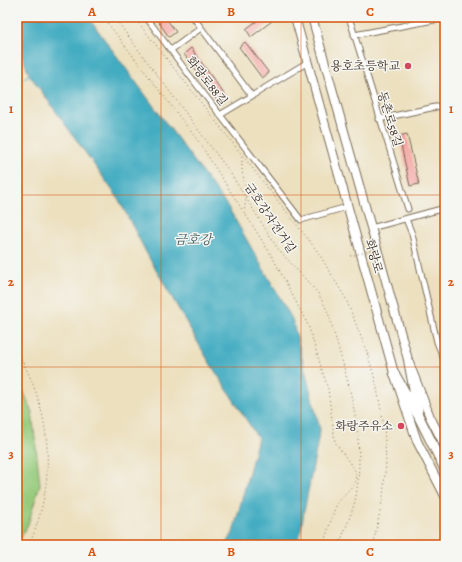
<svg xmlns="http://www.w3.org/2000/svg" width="462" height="562" viewBox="0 0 462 562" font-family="Alegreya,'Noto Serif KR',serif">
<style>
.green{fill:#96cb7c;stroke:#687a4d}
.water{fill:#42acc1;stroke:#3e6b70}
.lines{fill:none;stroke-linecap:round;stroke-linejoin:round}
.stream{stroke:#42acc1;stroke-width:1.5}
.building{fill:#f5a6a3}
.street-casing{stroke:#796a56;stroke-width:7}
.primary-casing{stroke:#796a56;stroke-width:10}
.highway-casing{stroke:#796a56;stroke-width:11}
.path{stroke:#796a56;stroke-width:1;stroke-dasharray:1 3;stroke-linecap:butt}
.street{stroke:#fff;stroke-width:5}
.primary{stroke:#fff;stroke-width:8}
.highway{stroke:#fff;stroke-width:9}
.path-bridge{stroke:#796a56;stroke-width:1;stroke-dasharray:1 3;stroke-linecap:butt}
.grid{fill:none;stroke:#d7540e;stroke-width:1;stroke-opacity:0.55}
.poi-dot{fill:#d1495b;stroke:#f6f6f2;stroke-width:1.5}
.labels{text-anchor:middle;stroke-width:3;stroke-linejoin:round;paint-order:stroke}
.poi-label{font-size:12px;fill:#3b2a1e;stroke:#f6f6f2;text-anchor:end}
.street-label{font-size:12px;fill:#3b2a1e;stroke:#f6f6f2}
.water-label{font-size:13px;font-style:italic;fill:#3e5e5f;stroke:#f6f6f2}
.neatline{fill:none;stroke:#d7540e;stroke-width:1.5}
.grid-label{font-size:13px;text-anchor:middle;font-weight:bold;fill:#d7540e}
</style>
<rect width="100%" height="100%" fill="#f6f6f2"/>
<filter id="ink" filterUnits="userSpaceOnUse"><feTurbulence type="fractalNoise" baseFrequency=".025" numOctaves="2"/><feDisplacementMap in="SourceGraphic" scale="8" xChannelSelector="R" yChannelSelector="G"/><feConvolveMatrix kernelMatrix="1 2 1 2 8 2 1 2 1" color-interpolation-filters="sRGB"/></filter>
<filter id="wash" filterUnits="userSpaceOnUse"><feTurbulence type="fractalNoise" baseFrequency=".012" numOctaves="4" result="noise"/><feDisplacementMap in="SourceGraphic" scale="16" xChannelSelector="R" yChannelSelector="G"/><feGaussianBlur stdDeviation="0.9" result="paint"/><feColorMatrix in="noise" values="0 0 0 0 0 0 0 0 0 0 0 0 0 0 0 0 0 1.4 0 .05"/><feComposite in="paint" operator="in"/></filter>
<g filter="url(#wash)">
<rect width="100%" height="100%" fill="#ece0bf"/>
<!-- green -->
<path class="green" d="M17,376L32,412L40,484L28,524L17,545Z"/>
<!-- water -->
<path class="water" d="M17,17H88L228,207L292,319L320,429L299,538L293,545H226L233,533L258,438L208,360L147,254L118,198L29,74L17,43Z"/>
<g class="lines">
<!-- stream -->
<path class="stream" d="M17,83L30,74"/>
</g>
<g id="blocks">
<!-- building -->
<path class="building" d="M155,17H165L176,32L169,37Z
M262,17H268L272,21L251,37L246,29Z
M245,42L269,73L262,78L239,47Z
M191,48L227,98L219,103L184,54Z
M407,134L419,184L410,186L399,136Z"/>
</g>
</g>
<g filter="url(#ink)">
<use href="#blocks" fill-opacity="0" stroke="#796a56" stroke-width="1"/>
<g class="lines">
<!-- street casing -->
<g class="street-casing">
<path id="street" d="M146,17L187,72L301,220L347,207
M193,17L252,96
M349,17L408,209
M354,35L445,18
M171,50L201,28
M220,115L308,62
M379,119L445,105
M406,219L412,234L437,342L445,362
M371,228L445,208"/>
</g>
<!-- primary casing -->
<g class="primary-casing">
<path id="primary" d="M295,17L394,373L417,441L445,496
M312,17L409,363L430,417L445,446"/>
</g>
<!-- highway casing -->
<g class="highway-casing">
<path id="highway" d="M409,363L418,410
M394,373L419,417L445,469"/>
</g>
<!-- path -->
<path class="path" d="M103,17L199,142L243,211
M114,17L229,171L278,249L318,293L328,312C345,373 367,431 356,496C353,512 345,529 339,545
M134,17L318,252L346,299L367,352L376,383L384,426L386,462L383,497L373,545
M242,157V171L247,193L244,212L273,258L308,325L328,389L335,442L356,472L355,483L338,502L334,511L323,545
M17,352C53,412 57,482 29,545"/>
<!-- street -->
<use href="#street" class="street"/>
<!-- primary -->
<use href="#primary" class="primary"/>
<!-- highway -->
<use href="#highway" class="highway"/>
<!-- path-bridge -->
<path class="path-bridge" d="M350,256L385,247"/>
</g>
</g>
<!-- grid -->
<path class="grid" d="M161,17V545M301,17V545M17,195H445M17,367H445"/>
<!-- markers -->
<g class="poi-dot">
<circle cx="408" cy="66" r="4"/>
<circle cx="401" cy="426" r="4"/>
</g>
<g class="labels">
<!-- poi labels -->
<g class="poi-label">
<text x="400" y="70">용호초등학교</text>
<text x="393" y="430">화랑주유소</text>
</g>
<!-- street labels -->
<g class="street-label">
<text transform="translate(207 81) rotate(52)" y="4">화랑로88길</text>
<text transform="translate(390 119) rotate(73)" y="4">동촌로58길</text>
<text transform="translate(270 218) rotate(56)" y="4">금호강자전거길</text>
<text transform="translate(374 256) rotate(74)" y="4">화랑로</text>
</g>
<!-- water labels -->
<g class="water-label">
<text x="193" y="244">금호강</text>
</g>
</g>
<!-- margin -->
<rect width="462" height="562" fill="none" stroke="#f6f6f2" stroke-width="44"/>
<rect x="22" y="22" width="418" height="518" class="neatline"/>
<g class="grid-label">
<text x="92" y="16">A</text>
<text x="231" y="16">B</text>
<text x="370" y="16">C</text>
<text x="11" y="113">1</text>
<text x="451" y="113">1</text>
<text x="11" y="286">2</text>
<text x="451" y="286">2</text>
<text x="11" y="458">3</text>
<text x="451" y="458">3</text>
<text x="92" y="556">A</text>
<text x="231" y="556">B</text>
<text x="370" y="556">C</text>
</g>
</svg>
